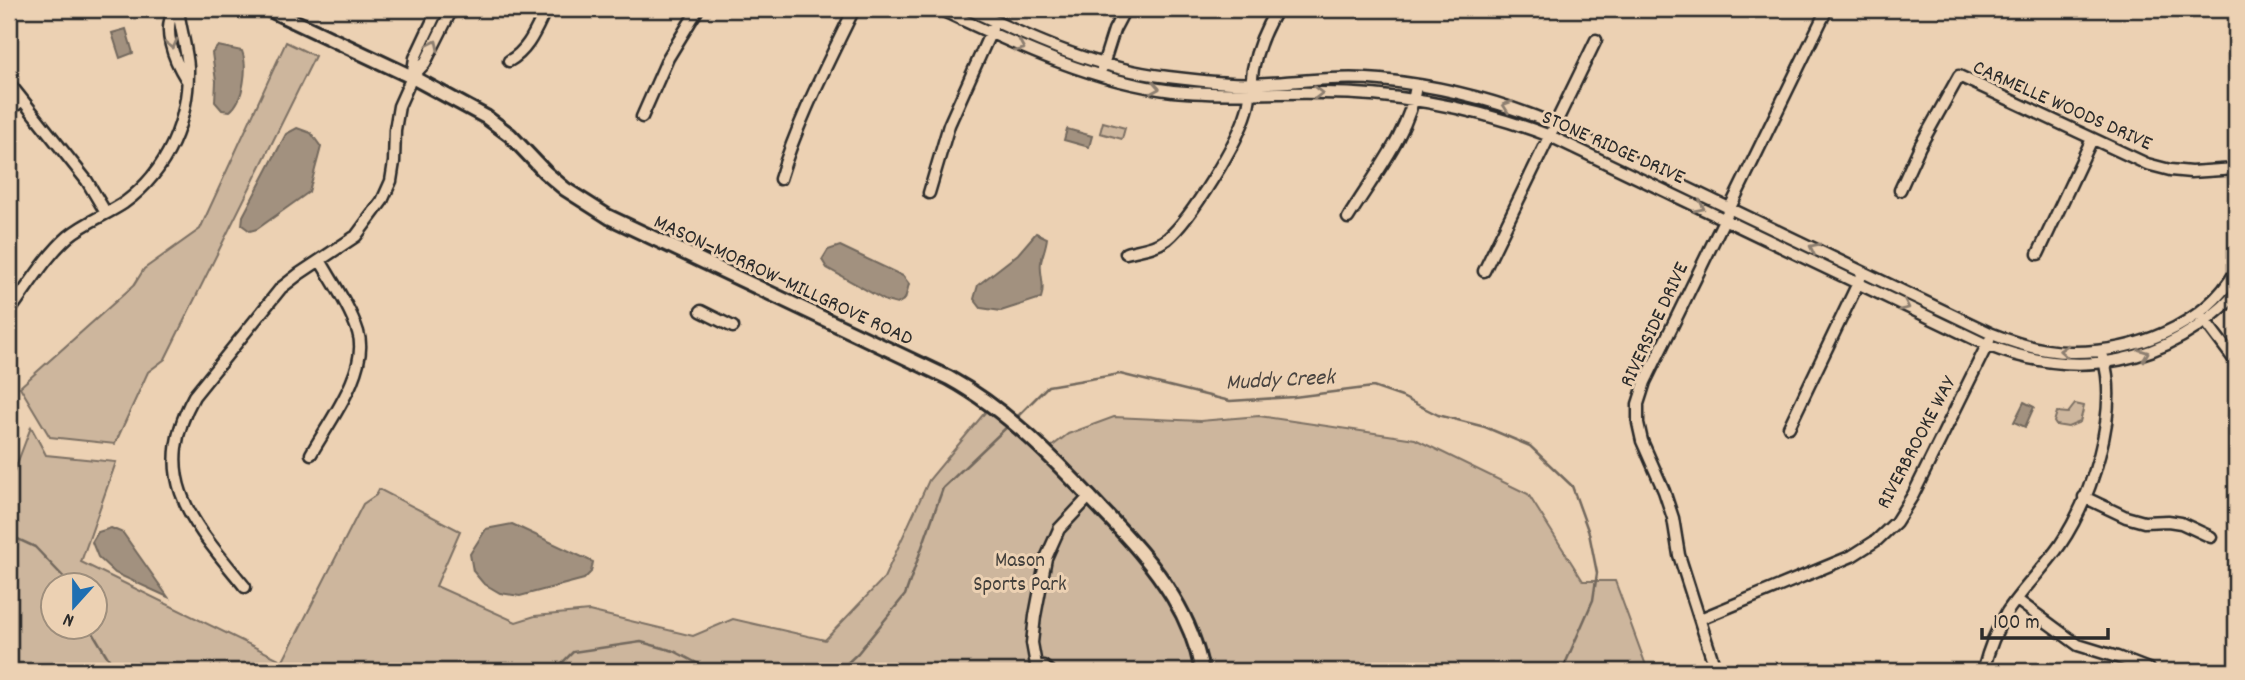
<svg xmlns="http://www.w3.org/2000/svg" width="2245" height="680" viewBox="0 0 2245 680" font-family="Dekko,sans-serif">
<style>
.green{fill:#cdb69d;stroke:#7c7064;stroke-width:2;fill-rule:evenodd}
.water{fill:#a2917f;stroke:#72685d;stroke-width:2}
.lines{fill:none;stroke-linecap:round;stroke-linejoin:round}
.stream{stroke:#72685d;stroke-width:2.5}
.minor-casing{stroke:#2b2b2b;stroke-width:15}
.tertiary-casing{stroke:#2b2b2b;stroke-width:18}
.minor{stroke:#ecd1b3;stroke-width:10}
.tertiary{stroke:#ecd1b3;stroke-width:12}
.oneway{stroke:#8c7e6f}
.labels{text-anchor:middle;stroke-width:6;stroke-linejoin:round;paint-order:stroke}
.street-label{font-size:21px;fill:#2b2b2b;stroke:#ecd1b3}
.park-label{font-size:21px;fill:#43403c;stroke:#ecd1b3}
.water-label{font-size:23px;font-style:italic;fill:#494440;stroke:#ecd1b3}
</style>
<rect width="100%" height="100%" fill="#ecd1b3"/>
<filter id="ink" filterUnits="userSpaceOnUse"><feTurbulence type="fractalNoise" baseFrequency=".0143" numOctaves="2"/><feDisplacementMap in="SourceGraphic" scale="14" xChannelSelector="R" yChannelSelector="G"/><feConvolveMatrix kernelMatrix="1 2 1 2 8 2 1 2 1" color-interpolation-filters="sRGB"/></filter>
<g filter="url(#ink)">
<!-- green -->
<path class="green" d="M286,42L315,56L165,359L148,372L115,444L50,437L20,387L134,285L144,269L200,229Z
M1103,122L1125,128L1122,139L1100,133Z
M992,404L1046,451L1068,434L1114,417L1200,421L1259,416L1415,439L1528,494L1583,581H1615L1648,671H9V485L31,427L46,455L116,462L81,562L283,661L363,504L376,495L379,489L460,531L436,586L516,622L535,616L589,611L693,636L733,619L825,640L884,578L929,480ZM52,586H94V628H52Z
M2075,404L2084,406L2080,422L2068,427L2056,425L2054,422L2057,412L2068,413Z"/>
<!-- water -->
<path class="water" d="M126,29L133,53L120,58L112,33Z
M218,46L242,51C248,67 244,100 230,111L222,110L215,102L216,81L212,53Z
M297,128L311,133L321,147L309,192L257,229L250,231L242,225L243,216L286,134Z
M1067,129L1092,136L1089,147L1064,140Z
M1036,233L1047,238C1046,247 1043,253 1041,262C1039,274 1046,285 1041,298L1001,311L981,308L974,299L978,285L1018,254Z
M840,246L903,276L909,284L905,299L897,304L886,301L827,268L822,260L828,250Z
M2024,402L2034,407L2025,427L2014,422Z
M512,524L593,562L591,572L584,579L520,596L500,593L483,583L473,571L470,554L486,529Z
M111,528L123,533L168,597L115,573L98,557L92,542L98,532Z"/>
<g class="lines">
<!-- stream -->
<path class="stream" d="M1016,418L1048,386L1120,374L1230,401L1294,397L1373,387L1402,397L1438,415L1485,427L1530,446L1572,486L1589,533L1597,573L1593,600L1562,671
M9,535L35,547L72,586
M90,628L116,671
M554,671L573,652L641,642L674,651L712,671
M839,671L858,653L905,595L943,488L1009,425"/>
<!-- minor casing -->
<g class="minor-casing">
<path id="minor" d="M175,9C161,29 174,60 186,79
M939,9C1014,44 1090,81 1173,91C1222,96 1272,92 1322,93C1401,93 1476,108 1550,136L1987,345C2078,381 2167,365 2236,294
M968,9C1032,39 1097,69 1168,77C1201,81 1236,85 1269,83C1306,81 1344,76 1381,80C1441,86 1500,101 1556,125L1992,334C2017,344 2043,352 2070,352C2133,353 2204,327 2236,271
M509,61C529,50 536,29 546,9
M1102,68L1114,30L1125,9
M412,77L425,63L452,9
M9,83L87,181L106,213
M9,111L22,100
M642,117L668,58L698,9
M780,179C798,120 827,65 854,9
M1900,190L1920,146L1959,76L2147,164L2170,170L2191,172L2236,169
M929,193L949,125L992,29
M1348,218C1372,178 1410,132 1416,86
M1126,253C1141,249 1155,248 1167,239C1191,219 1238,142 1247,111C1251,98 1251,83 1253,69C1257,47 1266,27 1277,9
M2038,254L2092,139
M1484,271L1596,40
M701,311L733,327
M9,312C28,287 45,257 69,236C86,222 106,215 124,203C168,171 189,120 188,67C187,50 180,27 178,9
M2203,318L2236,362
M1789,427L1860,279
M311,454C329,422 370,369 358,332C350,307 333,283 320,260
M2084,497L2126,517L2144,522L2168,521L2181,523L2211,537
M245,587C195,525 148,479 194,396L281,288L299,274L356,236L382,201L391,181L394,162L395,130L399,106L412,77L415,58L438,9
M2017,600L2078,645L2117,657L2148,669
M1700,619L1852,556L1877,540L1896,522L1913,495L1989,341
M1036,665L1032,643L1035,616L1046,558L1059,529L1090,496
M1036,665L1043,666L1049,671
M1716,671L1679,555L1673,518L1664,491L1642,441L1638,423V404L1645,382L1827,9
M1983,671C1988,651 1996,630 2007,612C2023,588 2044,568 2060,545C2091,499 2120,412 2103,357"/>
</g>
<!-- tertiary casing -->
<g class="tertiary-casing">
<path id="tertiary" d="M268,9L412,77L486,117L510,135L545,172L565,189L609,217L949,378C1009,411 1055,460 1102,510C1128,537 1154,565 1173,597C1187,620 1197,645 1202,671"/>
</g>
<!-- minor -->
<use href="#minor" class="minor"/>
<!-- tertiary -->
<use href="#tertiary" class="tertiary"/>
</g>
<!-- one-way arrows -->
<defs><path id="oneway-chevron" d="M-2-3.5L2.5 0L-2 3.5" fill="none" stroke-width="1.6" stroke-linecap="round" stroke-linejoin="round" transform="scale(1.75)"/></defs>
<g class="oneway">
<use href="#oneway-chevron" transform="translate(172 44) rotate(75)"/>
<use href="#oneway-chevron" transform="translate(434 45) rotate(-64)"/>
<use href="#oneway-chevron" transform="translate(1020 47) rotate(24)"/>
<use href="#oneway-chevron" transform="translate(1155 88) rotate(10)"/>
<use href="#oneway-chevron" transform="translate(1318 93)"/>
<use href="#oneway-chevron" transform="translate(1507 106) rotate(-161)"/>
<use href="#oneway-chevron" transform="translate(1700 207) rotate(26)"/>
<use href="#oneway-chevron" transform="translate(1814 248) rotate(-154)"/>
<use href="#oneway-chevron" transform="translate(1905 306) rotate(25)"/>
<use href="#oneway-chevron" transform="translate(2064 351) rotate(-177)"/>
<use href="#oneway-chevron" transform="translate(2144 354) rotate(-21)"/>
</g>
</g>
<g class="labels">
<!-- street labels -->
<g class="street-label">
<text transform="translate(2063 104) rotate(24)" y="7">CARMELLE WOODS DRIVE</text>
<text transform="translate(1614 146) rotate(24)" y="7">STONE RIDGE DRIVE</text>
<text transform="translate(784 279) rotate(25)" y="7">MASON–MORROW–MILLGROVE ROAD</text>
<text transform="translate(1653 324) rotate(-65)" y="7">RIVERSIDE DRIVE</text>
<text transform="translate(1915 442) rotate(-62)" y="7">RIVERBROOKE WAY</text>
</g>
<!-- park labels -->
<g class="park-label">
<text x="1020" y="566">Mason<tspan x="1020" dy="24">Sports Park</tspan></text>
</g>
<!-- water labels -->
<g class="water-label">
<text transform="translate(1280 378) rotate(-3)" y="8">Muddy Creek</text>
</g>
</g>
<!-- margin -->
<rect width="2245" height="680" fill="none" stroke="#ecd1b3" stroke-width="35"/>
<rect x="18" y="18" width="2210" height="645" fill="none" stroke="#2b2b2b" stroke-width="2.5" filter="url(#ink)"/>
<!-- north arrow -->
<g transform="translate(74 606) rotate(201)"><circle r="33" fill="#ecd1b3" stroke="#9f8f7d" stroke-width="2"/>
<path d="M0-5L12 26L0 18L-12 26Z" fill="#1f6fb2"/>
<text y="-10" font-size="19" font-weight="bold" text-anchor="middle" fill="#2b2b2b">N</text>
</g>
<!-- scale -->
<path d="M1982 628v10h126v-10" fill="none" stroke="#2b2b2b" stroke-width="3.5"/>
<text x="1993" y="628" font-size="21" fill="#2b2b2b" stroke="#ecd1b3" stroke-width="5" paint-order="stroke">100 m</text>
</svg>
